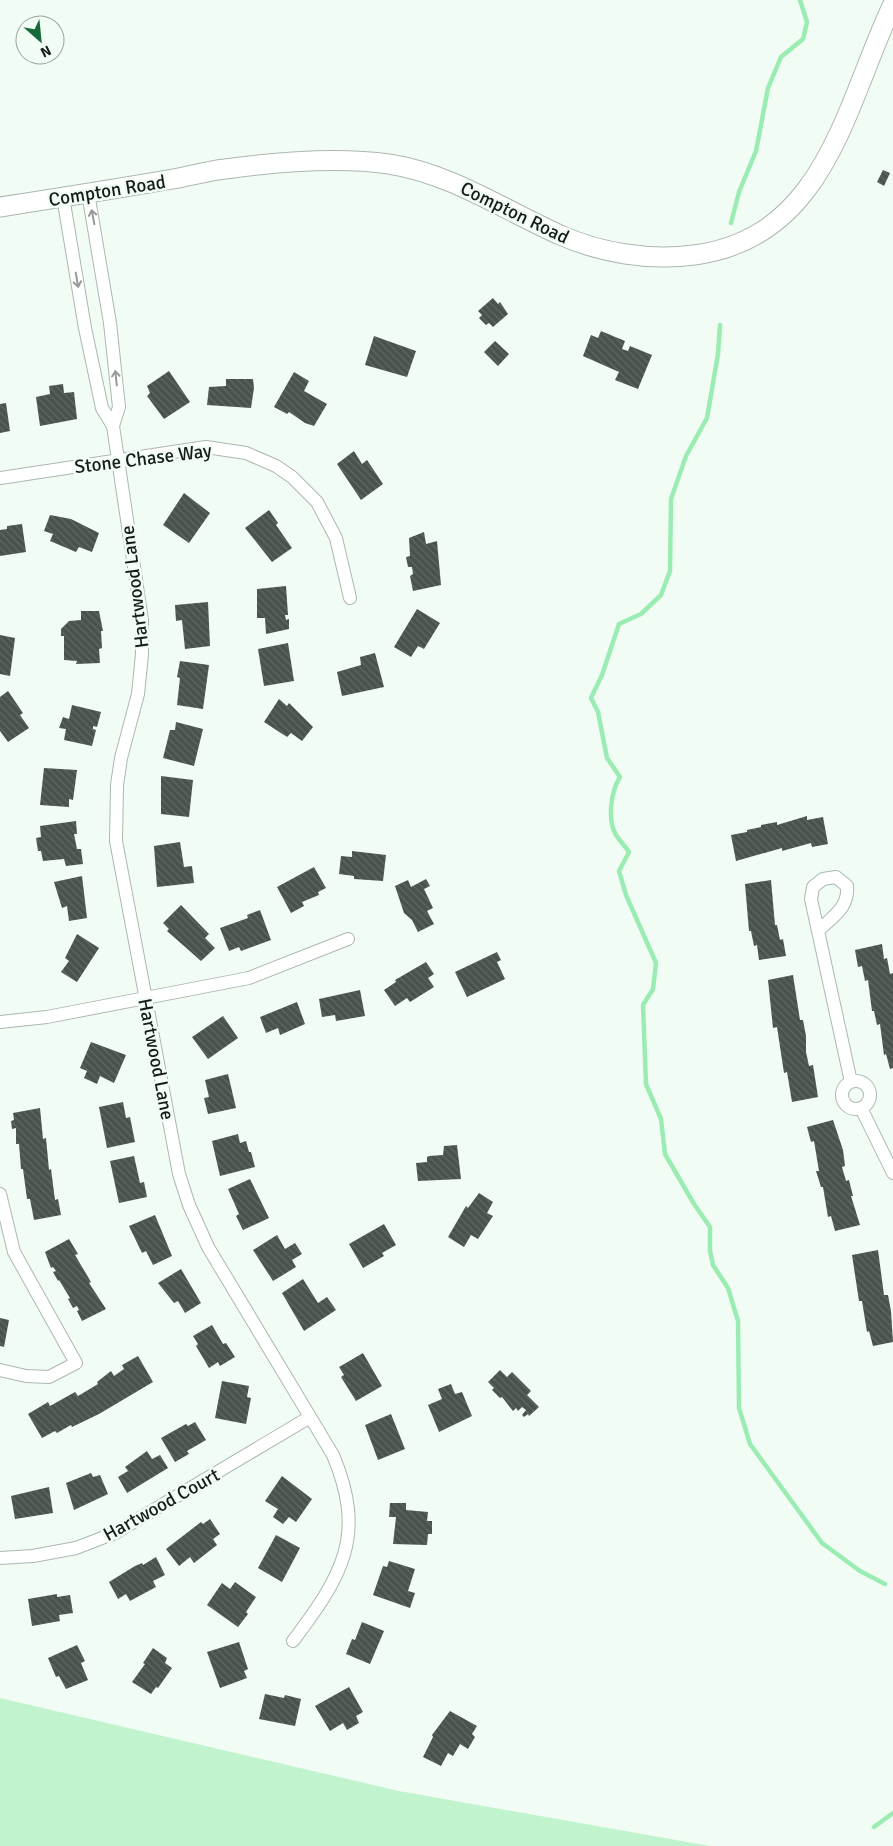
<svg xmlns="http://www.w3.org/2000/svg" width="893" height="1846" viewBox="0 0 893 1846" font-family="Signika,sans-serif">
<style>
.green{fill:#c1f4ce}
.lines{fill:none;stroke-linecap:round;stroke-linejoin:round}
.stream{stroke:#9becb2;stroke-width:4.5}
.building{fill:url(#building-back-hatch)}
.street-casing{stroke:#acb7af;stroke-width:14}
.secondary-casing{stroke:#acb7af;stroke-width:21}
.street{stroke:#fff;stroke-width:12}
.secondary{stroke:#fff;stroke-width:19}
.oneway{stroke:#979998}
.labels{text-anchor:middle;stroke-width:5;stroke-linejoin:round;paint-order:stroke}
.street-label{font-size:19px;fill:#181c19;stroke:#f1fdf4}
</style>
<defs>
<pattern id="building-back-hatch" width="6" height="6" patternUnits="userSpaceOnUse" patternTransform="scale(1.25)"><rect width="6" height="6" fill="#49534c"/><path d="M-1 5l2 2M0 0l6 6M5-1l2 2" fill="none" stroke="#606862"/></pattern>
</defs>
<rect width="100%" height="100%" fill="#f1fdf4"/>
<!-- green -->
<path class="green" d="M0,1698L399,1791L710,1846H0Z"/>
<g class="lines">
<!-- stream -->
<path class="stream" d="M731,223L739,192L756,151L768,88L781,57L803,39L807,22L800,0
M720,325L718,354L707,418L686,456L671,499L670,571L661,595L641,614L619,624L602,675L591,698L598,712L607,758L620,777C611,791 607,820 616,835C620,841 625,846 629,852L619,871L626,895L656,963L653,989L643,1005L646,1084L661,1119L665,1154L694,1204L710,1227V1251L713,1265L728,1288L738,1321L739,1408L750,1444L822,1543L860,1571L885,1584
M874,1827L893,1813"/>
</g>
<!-- building -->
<path class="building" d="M883,170L890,173L884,186L877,182Z
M493,298L498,304L500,302L508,314L493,327L489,323L486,325L479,318L482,315L478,311Z
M601,331L625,341L622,349L628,351L630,346L652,355L638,389L615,380L619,372L583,356L591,335L598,338Z
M374,336L416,351L407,377L365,365Z
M495,341L509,354L498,366L484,352Z
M169,371L190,402L164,419L147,396L150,393L147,386Z
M294,372L309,381L304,391L327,404L314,426L305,423L289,412L287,414L274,407Z
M226,379H253L254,388L251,408L207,405L209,387L226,386Z
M63,384L64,393L74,392L77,419L40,426L36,397L50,394L49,386Z
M6,403L10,431L0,433V404Z
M354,451L362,464L367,460L383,484L361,500L337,464Z
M184,493L210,513L189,543L163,525Z
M269,510L278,523L276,525L292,548L272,562L245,528Z
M50,515L71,519L99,533L92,552L79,547L76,552L50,541L53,534L44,531Z
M22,524L26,552L0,556V530L7,529V526Z
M424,532L426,544L437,541L441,585L413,591L410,576L413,574L412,567H408L406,557L410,556L409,538Z
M286,586L288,615H285L286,620L289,619V629L266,634L265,618H257V589Z
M208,602L210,646L185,649L182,620L176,621L175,605Z
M417,609L440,623L424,649L418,646L411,657L394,647Z
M81,611H99L103,631H101L102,648L99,649L100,663L76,664L77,661L64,660V636H61V629L69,621L81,620Z
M0,635L15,638L10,676L0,674Z
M288,643L294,681L264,686L258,649Z
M375,653L384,687L342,696L337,672L361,665L360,657Z
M180,661L209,665L203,709L177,705L180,678L177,677Z
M8,691L23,713L20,715L29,728L8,742L0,731V697Z
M279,699L287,706L289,703L313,727L302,741L291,733L287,737L264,722Z
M72,705L101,712L97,727L93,726V729L96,730L92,746L64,740L66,729L59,728L63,717L69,719Z
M176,722L203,729L194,766L163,758L170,730H175Z
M44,768L77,770L73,800L69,799V807L40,805Z
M161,776L193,780L189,817L161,814Z
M807,816V820L823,817L828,844L812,847L811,843L782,851V848L736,861L731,835L747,832V830L761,827V825L777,822V825Z
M76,821L77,834H74L77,849H81L83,864L66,866L64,859L43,861L41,851H38L36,838L41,837L40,826Z
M180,842L184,867L192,866L194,883L157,887L154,846Z
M352,851L386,855L383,881L354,879V876L339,874L341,856L352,857Z
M314,867L326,888L318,892L319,895L302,902L304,906L291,913L277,887Z
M82,876L87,918L69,921L67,906L62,908L54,882Z
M426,879L430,886L424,889L433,908L427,911L434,924L418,932L412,920L404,913L395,886L408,880L411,887Z
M771,880L775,925H777L780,940L783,939L786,956L759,960L757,945L754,946L751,931H749L745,884Z
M181,905L209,934L205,938L215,948L201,961L167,931L169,929L163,923Z
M260,910L271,940L241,951L239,947L229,951L220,928L248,918L247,915Z
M77,934L99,948L77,982L61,972L69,961L65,958Z
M882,944L884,959L887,958L890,974L893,973V1068L890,1069L886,1054L884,1055L880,1024L877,1025L874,1011H872L868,980L865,981L862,966L858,967L855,950Z
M497,952L501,960L497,962L505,979L467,997L455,972Z
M426,962L434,974L428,978L434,987L410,1002L407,998L395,1006L384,990L396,982L395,980Z
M793,975L800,1020H803L806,1036V1052L809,1066L813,1065L818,1097L792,1102L787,1072L784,1073L777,1027L773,1028L768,980Z
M360,990L365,1016L336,1021L335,1015L322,1017L319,999Z
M297,1002L305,1024L280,1035L278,1028L266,1033L260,1017Z
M223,1016L238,1038L208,1059L192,1037Z
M91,1042L126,1055L114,1083L100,1076L97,1084L84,1078L87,1071L80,1068Z
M228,1074L236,1108L208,1114L204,1098L209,1097L205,1080Z
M123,1102L126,1118L130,1117L135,1142L107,1148L99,1107Z
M40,1108L43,1139L46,1138L49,1170L51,1169L55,1200L58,1199L61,1215L34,1220L30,1199H27L23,1169H21L19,1144H16V1128L12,1129L11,1121L14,1120L13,1113Z
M833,1120L843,1150L845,1166L842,1167L846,1181L849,1180L853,1196H851L860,1225L835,1231L831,1216L828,1217L823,1187H821L816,1171H819L814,1141L811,1142L807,1127Z
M238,1134L240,1143L246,1141L249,1152H251L255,1167L220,1176L212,1141Z
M457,1145L461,1179L418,1181L416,1163L427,1162V1157L429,1156L443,1155L444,1146Z
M134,1156L140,1183L144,1182L147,1197L119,1203L110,1161Z
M250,1179L269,1218L243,1230L236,1216L239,1214L228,1189Z
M479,1193L493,1202L487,1213L493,1216L478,1239L471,1235L464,1247L448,1237L466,1206L468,1208Z
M155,1215L172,1256L153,1265L146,1251L142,1253L129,1226Z
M384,1224L396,1245L382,1253L384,1256L363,1268L349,1244Z
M277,1235L285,1249L295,1243L302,1254L292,1260L296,1267L273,1281L253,1250Z
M69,1239L78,1254L75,1255L91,1282L89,1283L106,1309L82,1321L77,1311L79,1310L77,1306L73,1308L68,1299L70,1298L59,1280L58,1281L53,1272L56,1271L53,1267L51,1268L45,1252Z
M878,1250L884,1295H888L891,1311L893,1342L873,1346L869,1331L867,1332L862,1301H859L852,1255Z
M181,1269L201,1303L185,1313L178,1301L174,1303L158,1283Z
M303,1279L318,1303L327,1297L336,1310L304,1331L282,1293Z
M0,1318L9,1320L4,1347L0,1346Z
M212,1325L223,1344L226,1343L235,1357L220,1366L218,1362L209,1368L196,1346L198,1344L193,1336Z
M363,1353L382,1386L356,1401L341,1377L344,1375L339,1367Z
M138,1356L153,1382L99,1414L72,1427L71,1425L57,1433L55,1431L42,1438L28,1414L48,1402L50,1406L75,1392L78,1396L98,1384L97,1382L111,1371L114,1376L124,1369L122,1365Z
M500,1370L507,1377L512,1372L531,1391L527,1395L539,1407L529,1416L528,1414L524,1417L522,1415L526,1410L522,1407L518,1411L516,1408L513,1411L502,1397L500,1398L492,1390L494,1388L488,1382Z
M222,1381L249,1386L247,1397L251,1398L246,1424L215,1418Z
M451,1384L455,1394L462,1392L472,1416L439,1432L428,1405L442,1399L438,1389Z
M391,1414L405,1449L378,1460L365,1425Z
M195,1422L206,1440L187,1451L189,1454L175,1462L161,1438L186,1424L188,1426Z
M147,1451L152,1459L160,1455L168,1468L127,1493L118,1477L128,1471L125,1467Z
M91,1473L93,1477L100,1475L108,1494L74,1510L66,1483Z
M282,1476L312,1499L296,1522L289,1517L283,1524L273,1517L278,1509L265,1501Z
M49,1487L53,1513L15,1519L11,1496Z
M390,1503H406V1510L428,1512L427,1521H432V1534H428L427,1545L393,1544L396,1517H389Z
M210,1519L220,1534L213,1539L217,1545L194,1563L190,1557L179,1566L166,1549L201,1522L203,1524Z
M276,1535L300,1548L282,1582L258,1568Z
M156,1557L165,1575L153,1581L156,1587L130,1601L126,1594L118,1599L109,1582L135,1566L142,1563L143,1565Z
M389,1561L415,1569L408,1591L415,1593L410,1608L373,1595L383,1566L387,1567Z
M235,1582L256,1597L246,1612L248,1614L238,1627L207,1605L222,1583L230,1589Z
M57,1594V1597L70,1595L73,1613L59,1615L60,1621L32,1626L28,1599Z
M362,1622L384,1631L370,1664L346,1654L352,1639L355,1640Z
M239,1642L248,1669L244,1671L247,1678L220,1688L207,1652Z
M77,1645L85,1661L81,1663L88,1680L66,1689L59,1676L56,1677L48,1658Z
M153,1648L167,1658L165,1663L172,1668L158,1688L156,1687L151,1694L132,1682L145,1664L143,1663Z
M349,1687L363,1712L356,1716L359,1723L347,1730L343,1723L330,1731L315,1706Z
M265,1694L284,1698L285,1695L301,1699L295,1726L259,1719Z
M450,1711L477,1726L472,1734L475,1737L468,1749L460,1744L453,1756L448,1753L441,1766L423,1757L433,1737L432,1735Z"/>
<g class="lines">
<!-- street casing -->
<g class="street-casing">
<path id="street" d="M88,193L110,323L119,407L113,426
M63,197L85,328L102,408L113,426L142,620V654L138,694L121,758L117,785L116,841L179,1174L189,1205L208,1247L333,1455C367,1536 342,1576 293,1641
M0,478L206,447L246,453L276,466L292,477L317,502L336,538L350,598
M818,931C833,916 849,908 847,886L836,877L823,879L813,887L811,899L851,1082
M0,1022L47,1017L249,978L348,939
M842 1095a14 14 0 1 1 28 0a14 14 0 1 1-28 0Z
M861,1108L893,1173
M0,1194L14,1252L76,1363L49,1377L26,1376L0,1370
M0,1558L33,1556L76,1548L115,1533L310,1417"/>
</g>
<!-- secondary casing -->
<g class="secondary-casing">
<path id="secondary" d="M0,207C58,198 115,189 173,179C190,176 207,171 225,169C276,162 339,157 389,164C452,174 502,209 560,235C601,253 649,261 694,255C826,238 845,105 893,4"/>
</g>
<!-- street -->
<use href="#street" class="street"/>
<!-- secondary -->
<use href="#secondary" class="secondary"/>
</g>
<!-- one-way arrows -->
<defs><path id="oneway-shaft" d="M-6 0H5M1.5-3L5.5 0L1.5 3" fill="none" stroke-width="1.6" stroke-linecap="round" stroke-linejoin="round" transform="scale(1.25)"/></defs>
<g class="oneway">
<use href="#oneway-shaft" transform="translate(93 217) rotate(-101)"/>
<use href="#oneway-shaft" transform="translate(77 280) rotate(80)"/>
<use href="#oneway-shaft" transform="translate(116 378) rotate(-96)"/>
</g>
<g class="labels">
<!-- street labels -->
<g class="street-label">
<text transform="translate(107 190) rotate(-9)" y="7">Compton Road</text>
<text transform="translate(515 212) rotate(26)" y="7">Compton Road</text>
<text transform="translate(143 458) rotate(-7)" y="7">Stone Chase Way</text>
<text transform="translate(134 587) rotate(-97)" y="7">Hartwood Lane</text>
<text transform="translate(157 1059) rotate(79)" y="7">Hartwood Lane</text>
<text transform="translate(161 1504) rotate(-29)" y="7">Hartwood Court</text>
</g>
</g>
<!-- north arrow -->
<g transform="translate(40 40) rotate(153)"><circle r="24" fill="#f1fdf4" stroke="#9aa39c"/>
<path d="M0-4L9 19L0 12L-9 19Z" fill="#176939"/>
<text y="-8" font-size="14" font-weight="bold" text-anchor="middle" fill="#181c19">N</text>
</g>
</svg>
